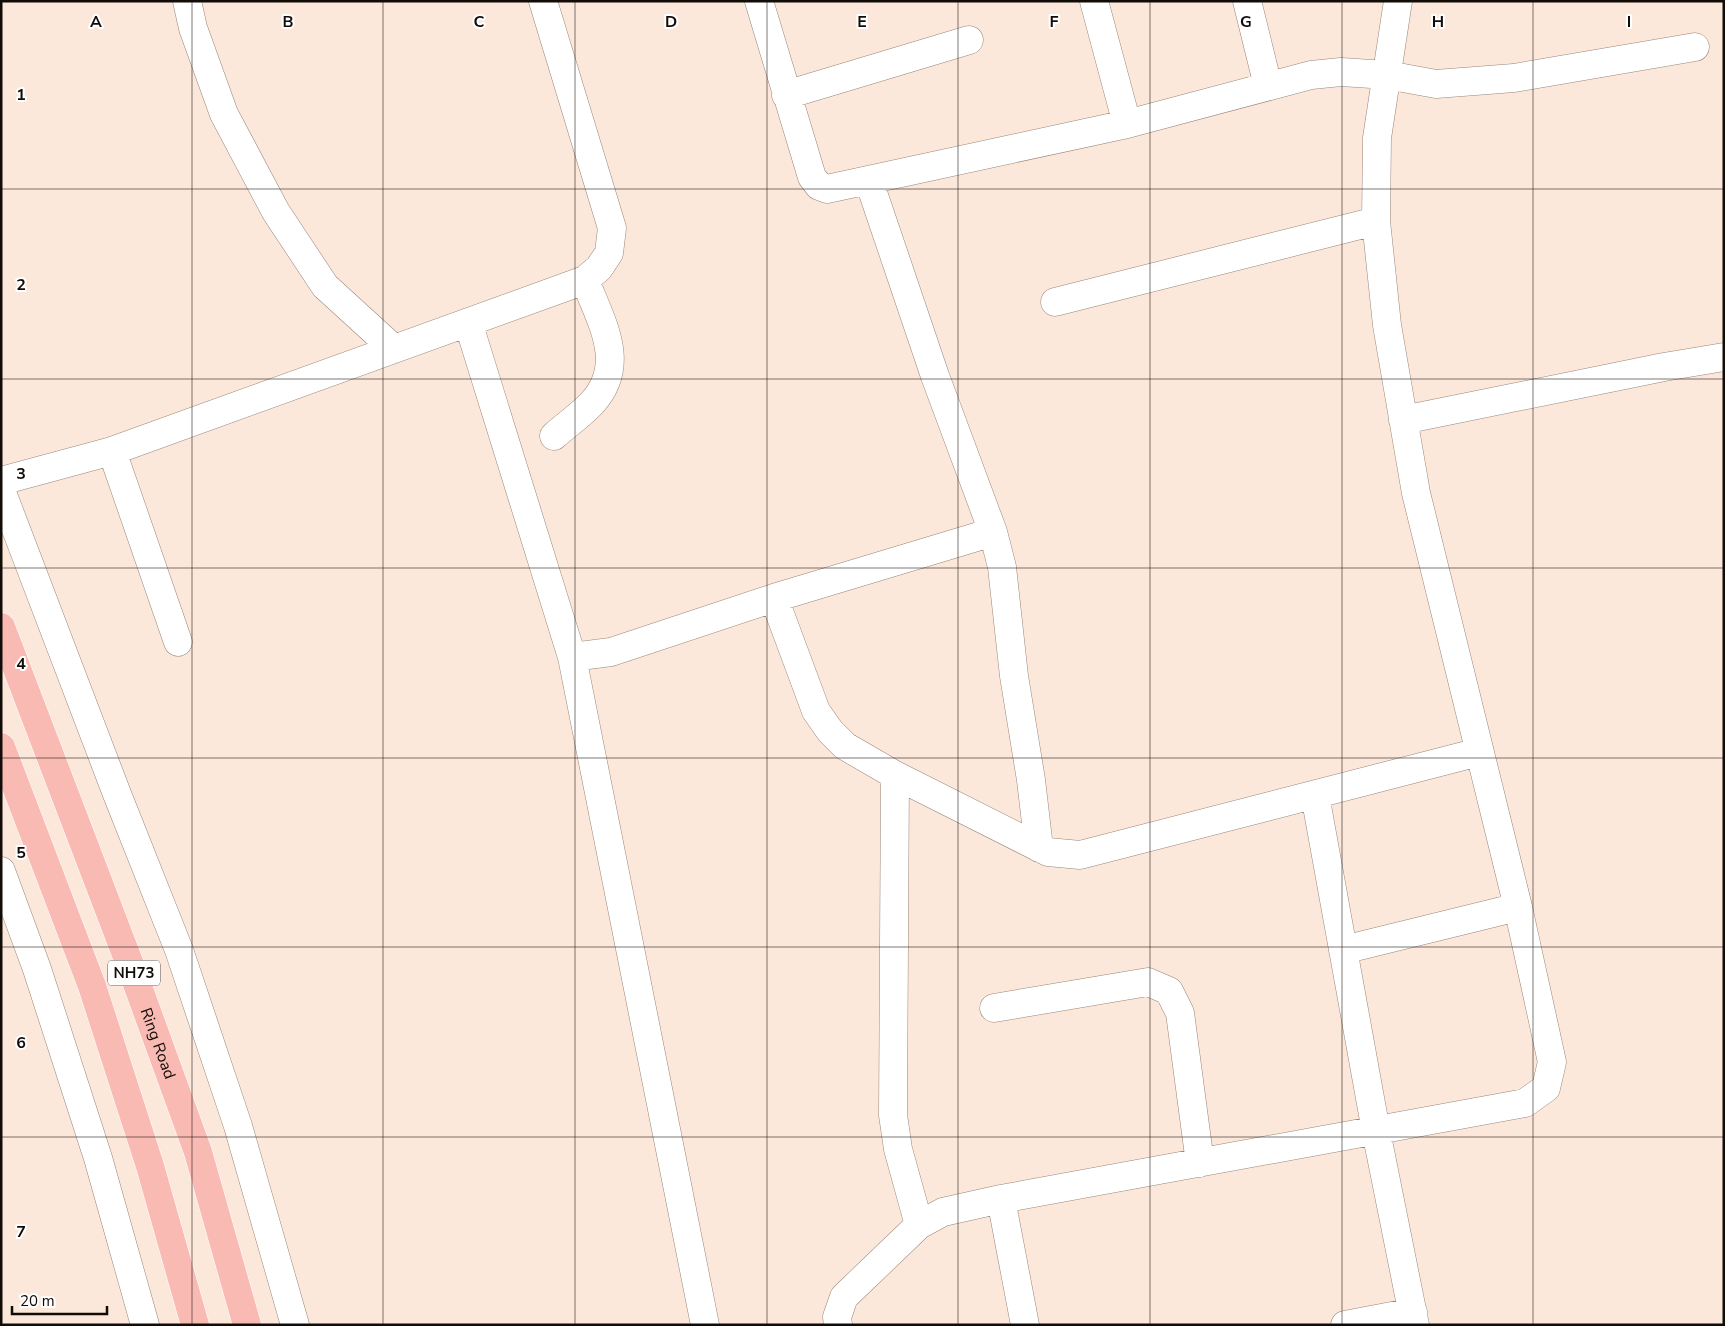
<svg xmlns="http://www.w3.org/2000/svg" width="1725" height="1326" viewBox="0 0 1725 1326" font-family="'Nunito Sans',sans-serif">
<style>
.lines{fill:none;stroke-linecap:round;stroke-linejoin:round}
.minor-casing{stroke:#99867a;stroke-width:29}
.tertiary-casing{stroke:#99867a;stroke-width:29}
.trunk-casing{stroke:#fff;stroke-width:29}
.minor{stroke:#fff;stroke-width:28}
.tertiary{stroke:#fff;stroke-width:28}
.trunk{stroke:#fabab4;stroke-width:28}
.grid{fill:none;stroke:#120c08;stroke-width:1;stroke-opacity:0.55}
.labels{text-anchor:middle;stroke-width:4;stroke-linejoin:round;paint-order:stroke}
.shield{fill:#fff;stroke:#595552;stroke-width:1}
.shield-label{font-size:15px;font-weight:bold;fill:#120c08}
.street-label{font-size:16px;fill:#120c08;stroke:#fff}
.grid-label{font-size:16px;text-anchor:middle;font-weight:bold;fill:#120c08;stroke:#fff;stroke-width:4;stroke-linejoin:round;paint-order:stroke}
</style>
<rect width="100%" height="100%" fill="#fce8da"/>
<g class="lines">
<!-- minor casing -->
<g class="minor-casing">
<path id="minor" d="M187,1L193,28L224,114L276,212L325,286L394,349
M759,1L812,177L819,186L827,189L1127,124L1311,75L1341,72L1387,75L1436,84L1514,78L1695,47
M1094,1L1127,124
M1247,1L1268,86
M786,95L969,40
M869,181L935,376L993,532L1002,567L1014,676L1031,780L1039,848
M1055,302L1376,221
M468,322L572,657
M1403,420L1664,367L1724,357
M554,436C566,425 581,415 592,403C628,364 601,322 585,280
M112,451L178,642
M1,481L112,451L585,280L599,268L609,253L612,228L543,1
M774,598L816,711L830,731L845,746L895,775L1048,852L1080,855L1479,752
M895,775L893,1115L898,1149L919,1225
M1315,795L1376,1131L1415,1325
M1343,950L1518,907
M994,1008L1148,982L1169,991L1180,1013L1200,1163
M1001,1199L1025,1325
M705,1325L572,657L611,652L774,598L993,532
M838,1325L837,1317L844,1297L919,1225L943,1212L1001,1199L1525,1103L1546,1088L1552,1062L1518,907L1416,493L1387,325L1376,221L1377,138L1398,1
M1345,1325L1413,1312"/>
</g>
<!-- tertiary casing -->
<g class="tertiary-casing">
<path id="tertiary" d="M1,490L117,794L179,950L238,1126L295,1325
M1,871L37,969L98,1158L145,1325"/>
</g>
<!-- trunk casing -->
<g class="trunk-casing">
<g id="trunk">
<path id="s1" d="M1,627L132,970L198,1152L247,1325"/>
<path d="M1,747L92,986L150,1166L195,1325"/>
</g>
</g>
<!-- minor -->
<use href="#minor" class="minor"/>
<!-- tertiary -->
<use href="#tertiary" class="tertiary"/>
<!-- trunk -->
<use href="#trunk" class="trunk"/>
</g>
<!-- grid -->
<path class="grid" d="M192,1V1325M383,1V1325M575,1V1325M767,1V1325M958,1V1325M1150,1V1325M1342,1V1325M1533,1V1325M1,189H1724M1,379H1724M1,568H1724M1,758H1724M1,947H1724M1,1137H1724"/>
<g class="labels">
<!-- shield labels -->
<rect class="shield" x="108" y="960.5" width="52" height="25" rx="4"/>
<g class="shield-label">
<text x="134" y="978">NH73</text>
</g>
<!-- street labels -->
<g class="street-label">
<text dy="6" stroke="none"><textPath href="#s1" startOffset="445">Ring Road</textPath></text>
</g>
</g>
<g class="grid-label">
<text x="96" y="27">A</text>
<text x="288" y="27">B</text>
<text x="479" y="27">C</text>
<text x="671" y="27">D</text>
<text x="862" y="27">E</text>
<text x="1054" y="27">F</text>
<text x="1246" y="27">G</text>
<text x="1438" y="27">H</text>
<text x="1629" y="27">I</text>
<text x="21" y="100">1</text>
<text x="21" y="290">2</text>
<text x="21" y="479">3</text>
<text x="21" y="669">4</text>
<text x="21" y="858">5</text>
<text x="21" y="1048">6</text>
<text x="21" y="1237">7</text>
</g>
<!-- border -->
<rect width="1725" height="1326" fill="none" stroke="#120c08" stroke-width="5"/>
<!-- scale -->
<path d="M12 1306v8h95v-8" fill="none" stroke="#120c08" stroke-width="2.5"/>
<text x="20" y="1306" font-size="15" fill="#120c08" stroke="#ffffff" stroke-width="4" paint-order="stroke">20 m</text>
</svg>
